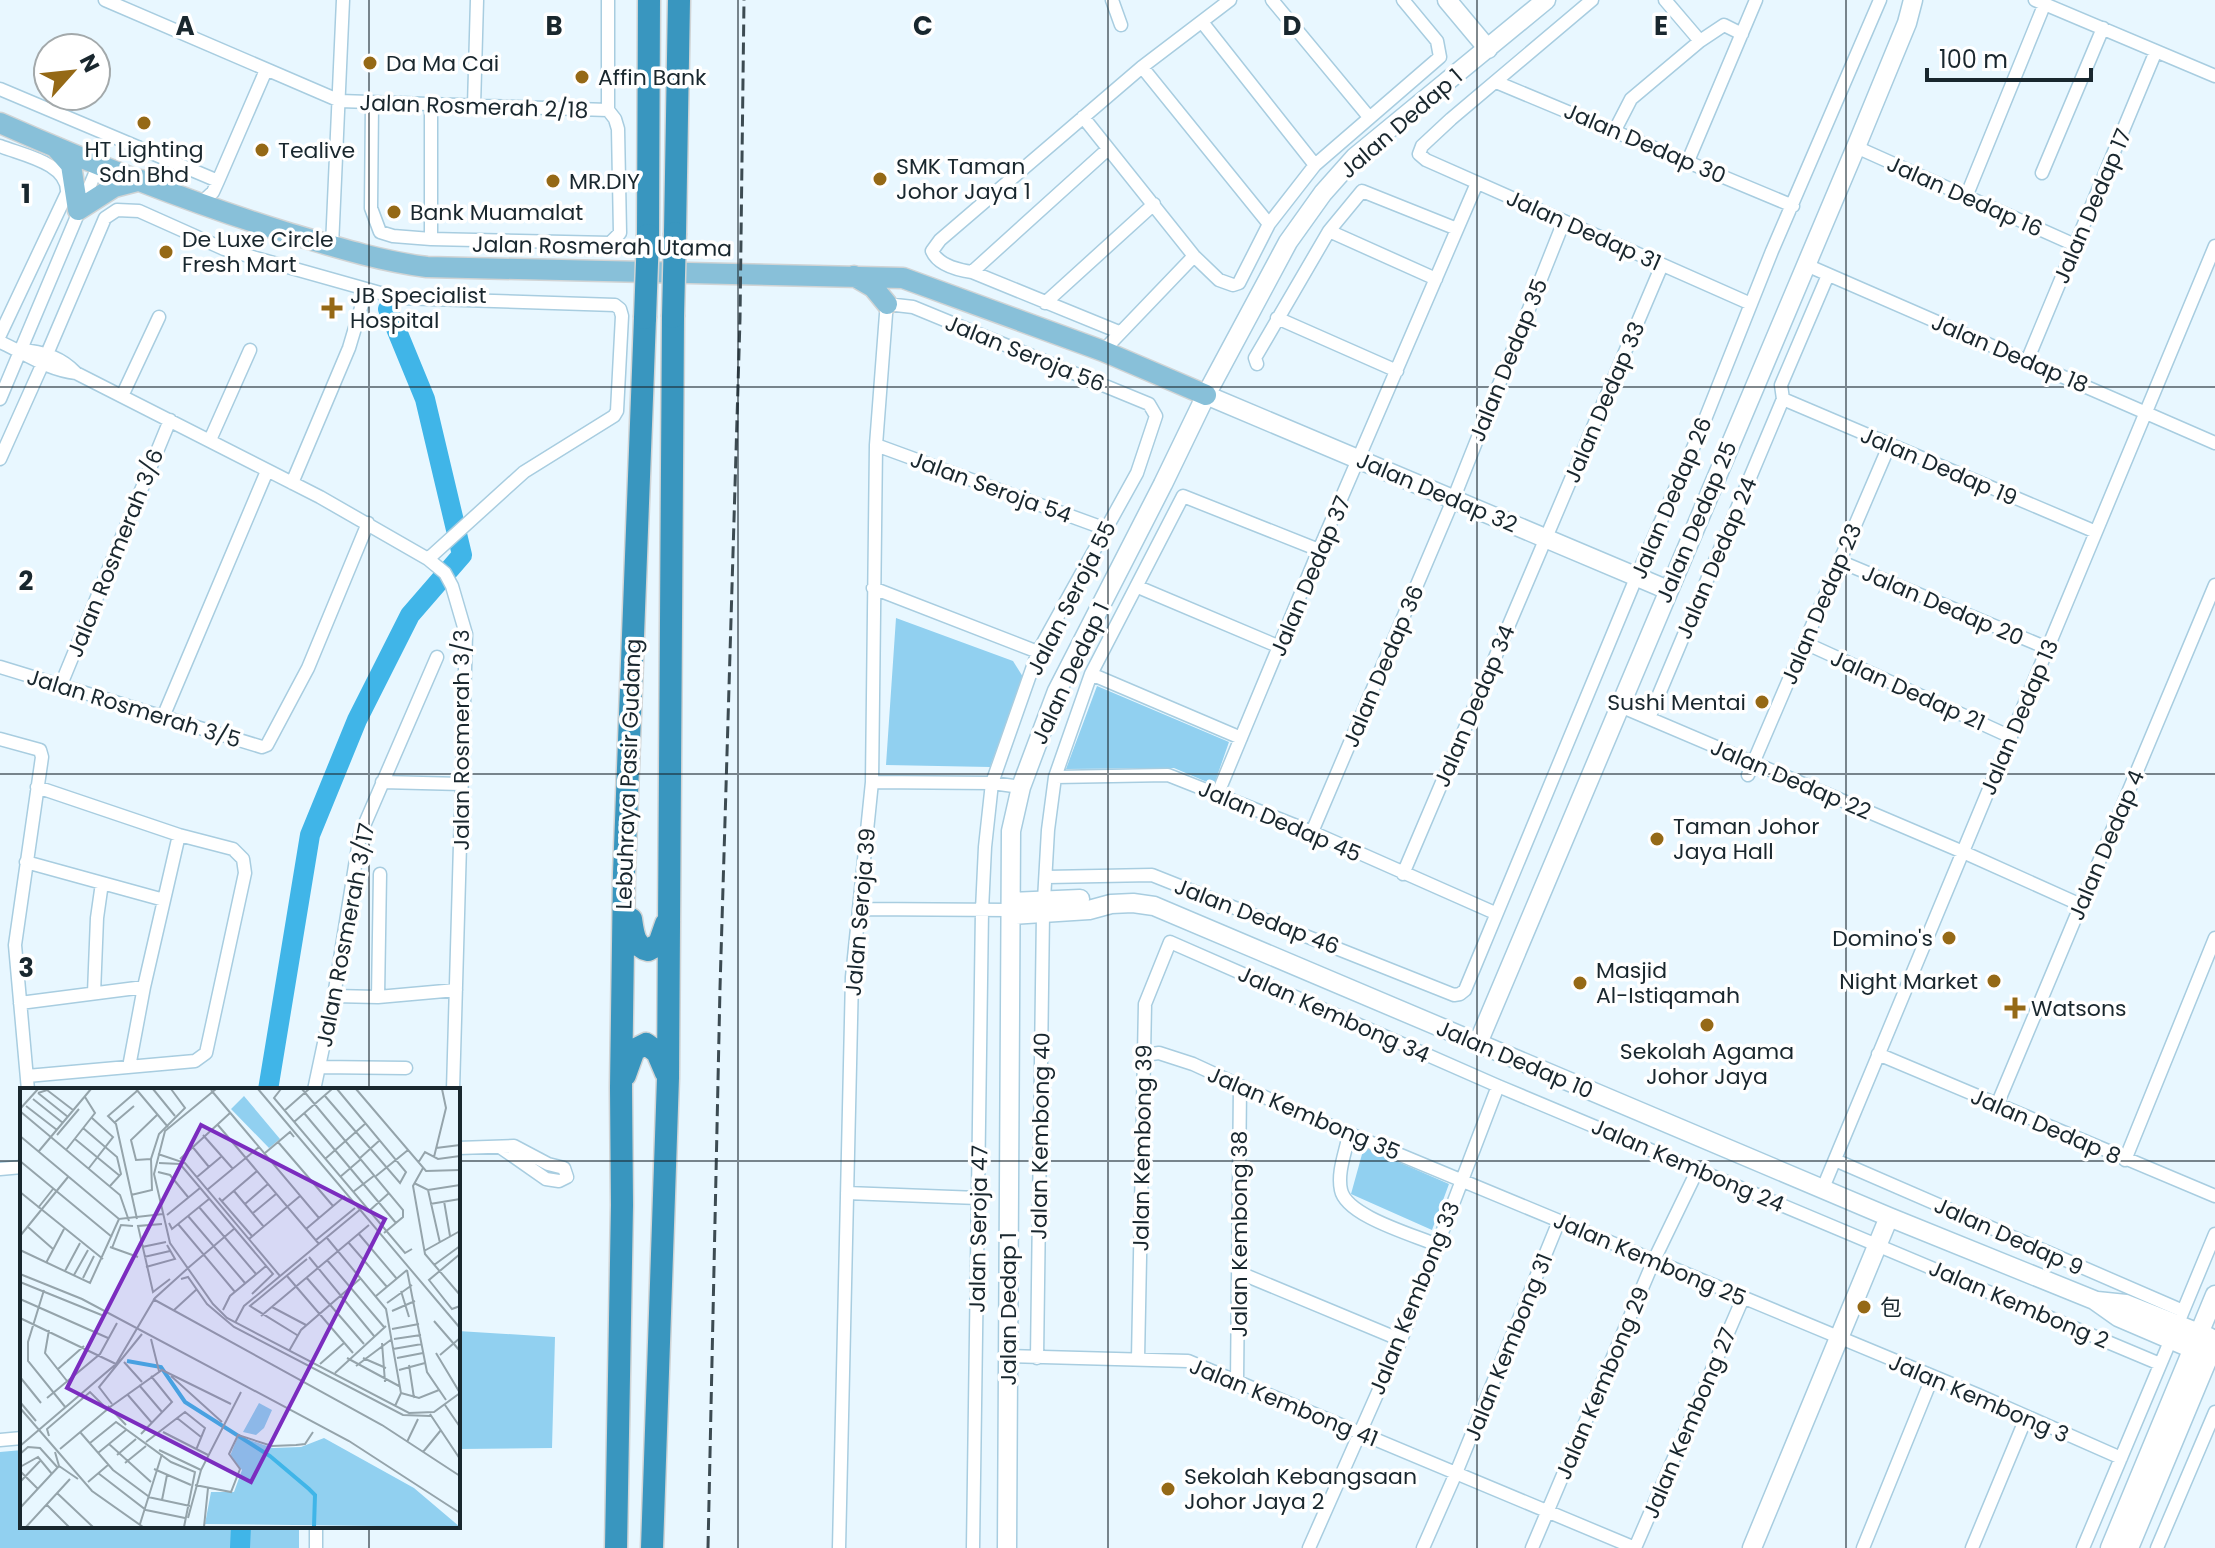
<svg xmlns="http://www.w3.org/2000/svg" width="2215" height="1548" viewBox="0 0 2215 1548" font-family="Poppins,'Noto Sans SC',sans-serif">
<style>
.green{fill:#91d0f0}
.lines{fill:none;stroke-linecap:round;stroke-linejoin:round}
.river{stroke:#40b5e8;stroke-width:20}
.street-casing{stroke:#a8cde0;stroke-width:15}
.secondary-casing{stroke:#a8cde0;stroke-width:21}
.primary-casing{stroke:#d1d4d5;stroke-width:23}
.highway-casing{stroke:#d1d4d5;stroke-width:25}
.street{stroke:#fff;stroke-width:12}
.secondary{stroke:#fff;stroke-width:18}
.primary{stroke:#88c0d9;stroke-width:20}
.highway{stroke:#3996bf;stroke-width:22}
.rail{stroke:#3c4b52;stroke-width:3;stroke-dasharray:12 6;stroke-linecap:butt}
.highway-bridge-casing{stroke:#d1d4d5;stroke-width:25;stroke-linecap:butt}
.highway-bridge{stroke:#3996bf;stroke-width:22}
.grid{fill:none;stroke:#19272e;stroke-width:2;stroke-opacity:0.55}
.poi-dot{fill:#956916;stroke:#fff;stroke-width:3}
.labels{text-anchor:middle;stroke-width:7;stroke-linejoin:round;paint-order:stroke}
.poi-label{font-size:22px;fill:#19272e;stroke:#fff;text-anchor:start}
.street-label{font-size:22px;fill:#19272e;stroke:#fff}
.inset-river{fill:none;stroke:#40b5e8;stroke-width:4}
.inset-road{fill:none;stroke:#95a4ab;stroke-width:2}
.view{fill:#7b2cbf;fill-opacity:0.15;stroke:#7b2cbf;stroke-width:4}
.inset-edge{fill:none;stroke:#19272e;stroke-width:4}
.grid-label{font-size:26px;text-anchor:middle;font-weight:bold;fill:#19272e;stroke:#fff;stroke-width:7;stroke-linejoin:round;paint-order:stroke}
</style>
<rect width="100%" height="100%" fill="#e8f7ff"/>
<!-- green -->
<path class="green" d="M896,618L1013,661L1023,677L990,767L886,765Z
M1097,686L1229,742L1214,785L1174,768L1066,769Z
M1364,1147L1449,1184L1432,1230L1351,1194Z
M458,1331L555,1337L552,1448L458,1449Z
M22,1450V1526H299V1548H0V1452Z"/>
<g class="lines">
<!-- river -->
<path class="river" d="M268,1090L310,835L357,720L410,615L462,555L425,399L388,309
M240,1548L241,1526"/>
<!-- street casing -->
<g class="street-casing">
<path id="street" d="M105,0L340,101L608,110
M1112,0L1121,25
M1272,0L1369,117
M1592,0L1451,119L1422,146L1419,154L1426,160L1751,304
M1665,0L1700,41
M2035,0L2215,76
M1202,22L1315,165
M1142,67L1269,224
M1496,82L1793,206
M0,89L218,181
M372,103L371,208L380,232L393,236L431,239L610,243L620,233L618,129L615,119L608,110V0
M431,104V239
M474,106L477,0
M1083,117L1194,256L1219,280L1233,285L1239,283L1269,224L1315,165L1440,57L1437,41L1403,0
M1615,130L1631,99L1700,41L1724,25L1742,34
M0,146C22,155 69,163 67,193L0,335
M1856,147L2075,245
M1688,161L1756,0
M2042,173L2103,28
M1966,197L2045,3
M200,204L213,192L218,181L266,70
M1329,231L1436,279
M332,246L343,0
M1804,264L2215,443
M972,272L1108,149
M1045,303L1154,204
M887,304L913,307L1149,404L1156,416L1137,473L1038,652L992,783L985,847L982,910L973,1548
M1277,318L1397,371
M1119,332L972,272C958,270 938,265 932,251L940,240L1142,67L1230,0
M0,342C25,353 47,370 76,373
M20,350C42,351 61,357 76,373L320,497L428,559L445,573L452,586L466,634L453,1090
M1103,351L1194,256
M47,354L105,218L117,210L139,211L224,249L398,298L615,305L620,309L622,316L617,411L614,416L524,472L428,559
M2027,361L2156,51
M1257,364L1255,358L1329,231L1362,191L1457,229
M122,396L159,317
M0,399L99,164
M1783,399L2096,532
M1783,399L1781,385L1828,275
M210,440L250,350
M876,445L1106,529
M0,459L43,363
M292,483L349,348L366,291
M1839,561L2047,648
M1138,587L1280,647
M873,588L1038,652
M1805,643L2011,737
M0,667L262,747L267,745L308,668L368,523
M1091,674L1241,738
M60,687L170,420
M1620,706L1963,852L2081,905
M163,717L267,471
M1649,718L1783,399
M0,739L40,750L42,757L15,945L28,1090
M1748,775L1889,446
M1055,777L1168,775L1312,832L1495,913
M382,782L462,784
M872,782L992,783L1021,787
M1218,793L1319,550L1477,183
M1312,832L1453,500L1564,221
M26,862L164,900
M1403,874L1662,265
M1047,877L1152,875L1454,995L1460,994L1465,990L1636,578L1700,432L1772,251L1880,0
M1044,900L1048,830L1055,777L1091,674L1183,496L1319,550
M860,909L1010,910
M94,993L97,918L102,883
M334,996L378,997L456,990
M378,997L380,874
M20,1003L144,987
M1878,1054L2215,1196
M1144,1055L1159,1053L1193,1064L1297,1112L1978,1395L2121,1458
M129,1067L144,987L179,835
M319,1067L406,1068
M27,1076L195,1061L206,1053L245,873L243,859L233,849L179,835L37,787
M314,1090L334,996L360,835L437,657
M1997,1105L2215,585
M1349,1134C1346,1151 1337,1172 1341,1190C1346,1216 1414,1235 1437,1245
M458,1148L514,1146L548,1164L564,1168L567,1177L559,1181L546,1179L500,1147
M1835,1160L2183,1311
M2125,1160L2215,938
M0,1169L22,1167
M1823,1188L2215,246
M847,1193L978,1198
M1240,1273L1401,1340
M2181,1316L2215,1234
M1007,1356L1188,1361L1635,1548
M1037,1358L1043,913
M1138,1359L1145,1004L1170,942L1498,1086L2160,1364
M1237,1382L1240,1086
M0,1440L22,1438
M316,1548V1526
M839,1548L852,977L872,782L876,445L887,301
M1309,1548L1401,1340L1498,1086
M1423,1548L1456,1473L1559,1221
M1532,1548L1654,1260L1698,1169
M1635,1548L1743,1298
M1863,1548L1932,1378
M1972,1548L2026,1418
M2083,1548L2171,1339
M2157,1548L2215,1412"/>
</g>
<!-- secondary casing -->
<g class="secondary-casing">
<path id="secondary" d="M1447,0L1488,49
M1206,395L1668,590
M1011,902L1080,899
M1011,915L1089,910L1111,904L1133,903L1154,906L1889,1217L2094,1300L2118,1317L2209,1356
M1478,1043L1856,147L1907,23L1913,0
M2097,1301L2126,1304L2209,1337
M1007,1548L1011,831L1021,787L1057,691L1163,484L1206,395L1288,242L1323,193L1355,157L1546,0
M1752,1548L1889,1217
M2110,1548L2215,1295
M2129,1548L2215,1342"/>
</g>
<!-- primary casing -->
<g class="primary-casing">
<path id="primary" d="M0,123C93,164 188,202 285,232C332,246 379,261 427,267L903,278L1103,351L1206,395
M57,149L71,165L78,210L114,187L141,180
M854,276L873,287L887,304"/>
</g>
<!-- highway casing -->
<g class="highway-casing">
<path id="highway" d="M675,233L679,0
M648,235L649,0
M631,919C633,932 634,947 648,950L659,944L666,924
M625,1075L634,1050L646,1044L657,1052L666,1073
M616,1548L622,1205L621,1088L624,874L645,318
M652,1548L668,1078L673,317"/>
</g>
<!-- street -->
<use href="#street" class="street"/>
<!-- secondary -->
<use href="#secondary" class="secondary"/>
<!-- primary -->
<use href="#primary" class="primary"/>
<!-- highway -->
<use href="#highway" class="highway"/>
<!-- rail -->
<path class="rail" d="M708,1548L720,988L740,319L744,0"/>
<!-- highway-bridge casing -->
<g class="highway-bridge-casing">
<path id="highway-bridge" d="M673,317L675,233
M645,318L648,235"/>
</g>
<!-- highway-bridge -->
<use href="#highway-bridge" class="highway-bridge"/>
</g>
<!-- grid -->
<path class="grid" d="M369,0V1090M738,0V1548M1108,0V1548M1477,0V1548M1846,0V1548M0,387H2215M0,774H2215M0,1161H22M458,1161H2215M369,1526V1548"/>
<!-- markers -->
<g class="poi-dot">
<circle cx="370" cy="63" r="8"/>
<circle cx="582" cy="77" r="8"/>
<circle cx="144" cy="123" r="8"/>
<circle cx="262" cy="150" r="8"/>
<circle cx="880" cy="179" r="8"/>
<circle cx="553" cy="181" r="8"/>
<circle cx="394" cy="212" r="8"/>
<circle cx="166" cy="252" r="8"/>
<path d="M328 296h8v8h8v8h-8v8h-8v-8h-8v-8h8z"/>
<circle cx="1762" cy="702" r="8"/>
<circle cx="1657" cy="839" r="8"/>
<circle cx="1949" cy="938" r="8"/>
<circle cx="1994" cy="981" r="8"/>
<circle cx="1580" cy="983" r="8"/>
<path d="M2011 996h8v8h8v8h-8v8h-8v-8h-8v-8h8z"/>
<circle cx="1707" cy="1025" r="8"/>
<circle cx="1864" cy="1307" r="8"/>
<circle cx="1168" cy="1489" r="8"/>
</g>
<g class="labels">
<!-- poi labels -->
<g class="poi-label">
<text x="386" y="71">Da Ma Cai</text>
<text x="598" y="85">Affin Bank</text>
<text x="144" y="157" text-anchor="middle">HT Lighting<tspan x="144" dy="25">Sdn Bhd</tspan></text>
<text x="278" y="158">Tealive</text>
<text x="896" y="174">SMK Taman<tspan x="896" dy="25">Johor Jaya 1</tspan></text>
<text x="569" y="189">MR.DIY</text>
<text x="410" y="220">Bank Muamalat</text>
<text x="182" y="247">De Luxe Circle<tspan x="182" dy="25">Fresh Mart</tspan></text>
<text x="350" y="303">JB Specialist<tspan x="350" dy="25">Hospital</tspan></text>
<text x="1746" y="710" text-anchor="end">Sushi Mentai</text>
<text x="1673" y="834">Taman Johor<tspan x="1673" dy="25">Jaya Hall</tspan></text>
<text x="1933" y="946" text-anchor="end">Domino's</text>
<text x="1596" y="978">Masjid<tspan x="1596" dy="25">Al-Istiqamah</tspan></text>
<text x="1978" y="989" text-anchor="end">Night Market</text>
<text x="2031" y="1016">Watsons</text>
<text x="1707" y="1059" text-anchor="middle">Sekolah Agama<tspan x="1707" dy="25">Johor Jaya</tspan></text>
<text x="1880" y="1315">包</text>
<text x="1184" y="1484">Sekolah Kebangsaan<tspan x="1184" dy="25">Johor Jaya 2</tspan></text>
</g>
<!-- street labels -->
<g class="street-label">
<text transform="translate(474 106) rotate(2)" y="8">Jalan Rosmerah 2/18</text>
<text transform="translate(1401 123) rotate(-41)" y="8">Jalan Dedap 1</text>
<text transform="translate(1645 143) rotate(23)" y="8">Jalan Dedap 30</text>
<text transform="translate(1965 196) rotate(24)" y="8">Jalan Dedap 16</text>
<text transform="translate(2092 206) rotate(-67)" y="8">Jalan Dedap 17</text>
<text transform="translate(1584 230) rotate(24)" y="8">Jalan Dedap 31</text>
<text transform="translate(602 246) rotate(1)" y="8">Jalan Rosmerah Utama</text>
<text transform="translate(1025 353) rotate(22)" y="8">Jalan Seroja 56</text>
<text transform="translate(2010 353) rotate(23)" y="8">Jalan Dedap 18</text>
<text transform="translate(1508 360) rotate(-68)" y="8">Jalan Dedap 35</text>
<text transform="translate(1604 402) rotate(-67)" y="8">Jalan Dedap 33</text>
<text transform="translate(1939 466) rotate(23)" y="8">Jalan Dedap 19</text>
<text transform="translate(991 487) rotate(20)" y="8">Jalan Seroja 54</text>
<text transform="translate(1437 492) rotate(23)" y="8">Jalan Dedap 32</text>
<text transform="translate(1671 498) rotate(-67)" y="8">Jalan Dedap 26</text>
<text transform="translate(1696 522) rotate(-67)" y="8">Jalan Dedap 25</text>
<text transform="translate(115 553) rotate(-68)" y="8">Jalan Rosmerah 3/6</text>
<text transform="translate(1716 558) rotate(-67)" y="8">Jalan Dedap 24</text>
<text transform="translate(1310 576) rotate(-67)" y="8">Jalan Dedap 37</text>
<text transform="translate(1071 598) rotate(-63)" y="8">Jalan Seroja 55</text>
<text transform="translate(1821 604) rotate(-67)" y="8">Jalan Dedap 23</text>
<text transform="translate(1943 605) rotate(23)" y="8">Jalan Dedap 20</text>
<text transform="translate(1383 666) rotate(-67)" y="8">Jalan Dedap 36</text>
<text transform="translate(1070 673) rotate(-65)" y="8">Jalan Dedap 1</text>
<text transform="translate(1908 690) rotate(24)" y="8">Jalan Dedap 21</text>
<text transform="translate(1474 706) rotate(-67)" y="8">Jalan Dedap 34</text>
<text transform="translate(134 708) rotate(17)" y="8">Jalan Rosmerah 3/5</text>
<text transform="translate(2019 717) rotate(-67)" y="8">Jalan Dedap 13</text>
<text transform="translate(461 740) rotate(-90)" y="8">Jalan Rosmerah 3/3</text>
<text transform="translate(628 774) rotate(-88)" y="8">Lebuhraya Pasir Gudang</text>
<text transform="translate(1791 779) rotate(23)" y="8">Jalan Dedap 22</text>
<text transform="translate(1280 821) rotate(23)" y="8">Jalan Dedap 45</text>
<text transform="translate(2106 845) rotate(-67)" y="8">Jalan Dedap 4</text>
<text transform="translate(860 912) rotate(-85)" y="8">Jalan Seroja 39</text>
<text transform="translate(1257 916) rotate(21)" y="8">Jalan Dedap 46</text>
<text transform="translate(345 935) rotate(-79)" y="8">Jalan Rosmerah 3/17</text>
<text transform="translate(1334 1014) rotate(24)" y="8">Jalan Kembong 34</text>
<text transform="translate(1515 1059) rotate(23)" y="8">Jalan Dedap 10</text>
<text transform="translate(1304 1113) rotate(23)" y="8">Jalan Kembong 35</text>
<text transform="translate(2046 1126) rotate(23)" y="8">Jalan Dedap 8</text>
<text transform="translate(1040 1136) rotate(-89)" y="8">Jalan Kembong 40</text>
<text transform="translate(1142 1148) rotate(-89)" y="8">Jalan Kembong 39</text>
<text transform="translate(1688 1165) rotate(23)" y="8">Jalan Kembong 24</text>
<text transform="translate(978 1229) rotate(-89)" y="8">Jalan Seroja 47</text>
<text transform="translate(1239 1234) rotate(-90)" y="8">Jalan Kembong 38</text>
<text transform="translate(2009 1236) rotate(24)" y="8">Jalan Dedap 9</text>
<text transform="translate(1650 1259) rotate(23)" y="8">Jalan Kembong 25</text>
<text transform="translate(1414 1298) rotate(-68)" y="8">Jalan Kembong 33</text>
<text transform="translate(2019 1304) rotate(23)" y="8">Jalan Kembong 2</text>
<text transform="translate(1008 1309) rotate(-90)" y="8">Jalan Dedap 1</text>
<text transform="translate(1508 1347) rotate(-68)" y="8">Jalan Kembong 31</text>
<text transform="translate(1602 1383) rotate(-67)" y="8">Jalan Kembong 29</text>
<text transform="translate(1979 1398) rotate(23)" y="8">Jalan Kembong 3</text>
<text transform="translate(1284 1402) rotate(22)" y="8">Jalan Kembong 41</text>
<text transform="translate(1689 1423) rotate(-67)" y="8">Jalan Kembong 27</text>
</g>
</g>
<!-- overview -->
<g transform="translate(20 1088)">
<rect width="440" height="440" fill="#e8f7ff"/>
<path d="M224,8L260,51L249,60L211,21ZM239,315L252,322L244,340L236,347L223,344ZM218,348L253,360L281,359L304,350L394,400L440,439L185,436L191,404H214L222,382L210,368Z" fill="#91d0f0"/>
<path class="inset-river" d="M107,273L141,279L165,314L250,368L289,401L295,407L294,439"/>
<path class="inset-road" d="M116,1L148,39M133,1L155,28M196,1L145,43L134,86L150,155L193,216L207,230L389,325L414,324L440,305M238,1L440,240M261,1L254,10L385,165L392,161M282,1L383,122V129L364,145M336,1L406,83L440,82M191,2L299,130M117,3L88,28L96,36L117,131M18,5L27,2L53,22M18,5L48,29M305,8L380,95L386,84L317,1M13,11L43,35M6,18L37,42M0,21L18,1M264,23L289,1M1,24L100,107L109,133M284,25L376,135M274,34L312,1M94,35L114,18M197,36L299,156M63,40L97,69L101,86L90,98M37,47L59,21M183,47L213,81M0,48L99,131L143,126M55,51L100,88M258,54L313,118M171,57L189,79M416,60L440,57M46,62L75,25L65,9M19,63L71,1M245,65L270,44L274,49M138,66L165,75L260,188M414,69L426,20L422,1M340,70L360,52M131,71L116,72L111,52L137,27M160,71L210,25M305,71L346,35M0,73L92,149M139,75L160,76L253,186L232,206M398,75L405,64L418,71L440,68M69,80L93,49L72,30M403,80L393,98L405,166L440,207M138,84L150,87L168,109M356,88L388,62M177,89L202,68M320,89L341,71M394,95L408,102L440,97M187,102L239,59M408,102L420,155M214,103L244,139M0,104L83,171M333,104L355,87M111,107L132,102L131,71L139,46L165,20L151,1M199,110L232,148M202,113L237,83M424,113L430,148M225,116L248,96M410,116L440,111M179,119L236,186M18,120L33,101M349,123L369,105M233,125L256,106M147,127L180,100M168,128L225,195M149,135L152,141L189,111M142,136L118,138L133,204L150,191M158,136L215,204M8,139L33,161M286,141L325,108M338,145L377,191M0,148L48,89M307,150L366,221L381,305L375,318M229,151L280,108M296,152L335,120M328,154L367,199M90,159L118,169M122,159L146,154M92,160L101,137L113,138M0,162L70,195L99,131M404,163L440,143M440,166L409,192L432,221L440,218M124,169L150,163M289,169L354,248M307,172L364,239M26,175L44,141M414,177L440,158M126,179L155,171L147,157M168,180L215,140M387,182L407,284L426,312M45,183L60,155M0,186L62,211L329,353L440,425M54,187L68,162M267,188L333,265M286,189L344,256M63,190L74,168M161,191L168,189L187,216L214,239L383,327L411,328M0,194L84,228M24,202L8,254V273L46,320M381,203L389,229M356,208L387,182M0,211L88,250M133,211L362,337L440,388M367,215L392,197M252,219L286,237M203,222L210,208L246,178M153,223L177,201M372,223L395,213M241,228L349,137M0,230L96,276M414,233L440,263M215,235L224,218L342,120M372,241L399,236M29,242L25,265L47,293M277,247L230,218L287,171M131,251L139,283M374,251L401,247M362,255L365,294M373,261L402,256M269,263L281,242L341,190M416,265L440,305M420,267L440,250M327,270L379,298M343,270L366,280M377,270L403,265M104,274L122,294M300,276L324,255M389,277L394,310M336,278L372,251M38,281L64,258M379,282L405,275M315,285L366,238M151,288L202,334M0,289L21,315M119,297L142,324M381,305L399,310L419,302M107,306L132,335M27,310L80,266L97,235M0,314L16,333M92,316L79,299L122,246M425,317L440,339M88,318L106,337M90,319L142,282L211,316M0,320L72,403L123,439M410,326L440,371M157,330L181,349M60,344L93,382L128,408M143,344L188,367M121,346L152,314L131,288M29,348L27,341L70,304L87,321M126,354L165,324L185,340L176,362M387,354L398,331M70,355L96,334L151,374L175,384L164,439M89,356L131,394M0,358L96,276L135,210L167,181M40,361L89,320M139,362L181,382M35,364L39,378L58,391M403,364L421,342M78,365L106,342M0,366L8,359L20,360L38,380M97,367L116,351M105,375L126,358M0,379L18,369L32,386M134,381L171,397M0,383L18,401M78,385L126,422L165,430M0,394L21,372M68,394L88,377M175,397L211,404L220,381L209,366L218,347L252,358L276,357L285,356L293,344M37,405L73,439M128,409L170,418M142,412L147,387M26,416L49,439M0,420L39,378M168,430L181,382L221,304M120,436L142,366M6,439L50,391M184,439L188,400"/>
<path class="view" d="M181,37L365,131L231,394L47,300Z"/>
<rect width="440" height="440" class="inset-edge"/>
</g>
<g class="grid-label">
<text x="185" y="35">A</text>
<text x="554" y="35">B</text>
<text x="923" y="35">C</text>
<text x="1292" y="35">D</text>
<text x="1661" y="35">E</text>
<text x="26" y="203">1</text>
<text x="26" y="590">2</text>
<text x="26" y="977">3</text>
</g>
<!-- north arrow -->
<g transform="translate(72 72) rotate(63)"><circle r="38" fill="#ffffff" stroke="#a3a9ab" stroke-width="2"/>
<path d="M0-6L14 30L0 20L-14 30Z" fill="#956916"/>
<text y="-12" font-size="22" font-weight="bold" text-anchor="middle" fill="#19272e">N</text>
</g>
<!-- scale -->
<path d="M1927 68v12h164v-12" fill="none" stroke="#19272e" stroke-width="4"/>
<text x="1939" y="68" font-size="24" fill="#19272e" stroke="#ffffff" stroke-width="6" paint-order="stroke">100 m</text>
</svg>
